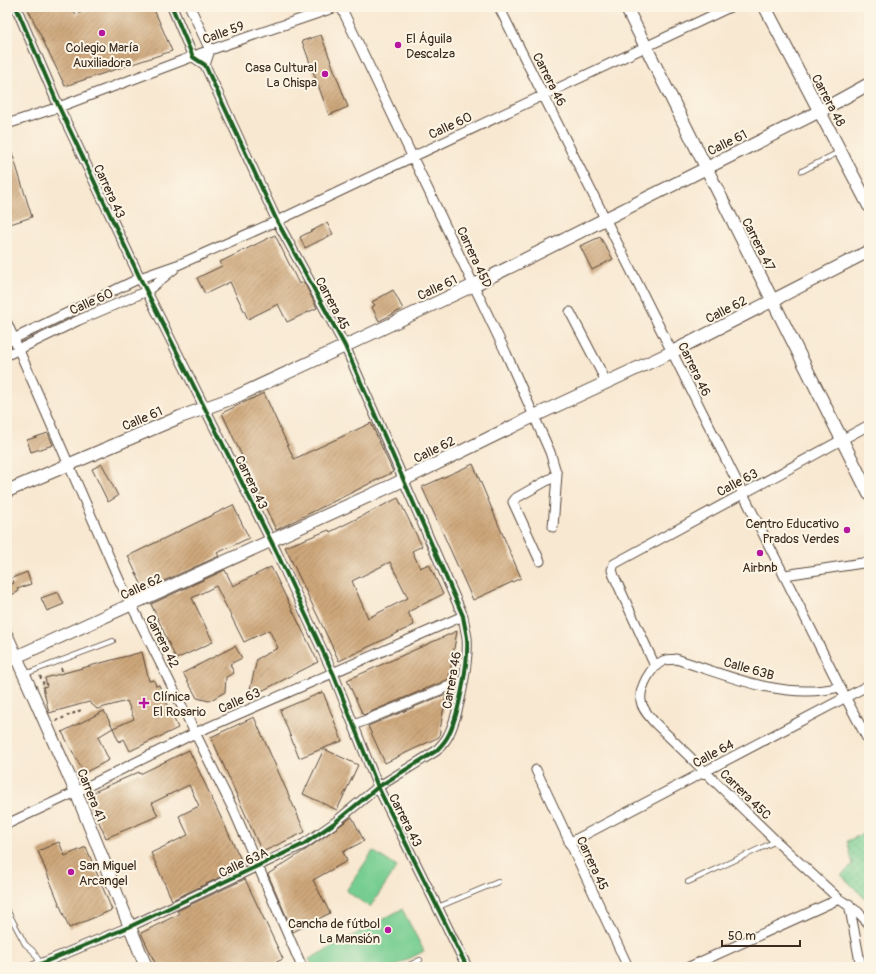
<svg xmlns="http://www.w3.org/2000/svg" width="876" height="974" viewBox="0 0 876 974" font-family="Pangolin,sans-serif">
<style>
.grass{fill:url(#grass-dots);stroke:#587c58}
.pitch{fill:#76cd91;stroke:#587c58}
.building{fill:url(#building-hatch);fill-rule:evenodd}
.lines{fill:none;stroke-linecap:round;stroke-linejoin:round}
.lane-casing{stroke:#574639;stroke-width:6}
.street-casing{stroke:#574639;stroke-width:11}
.secondary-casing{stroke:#574639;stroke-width:14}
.path{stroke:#574639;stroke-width:2;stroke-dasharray:3 3;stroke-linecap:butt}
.lane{stroke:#fff;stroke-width:4.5}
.street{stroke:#fff;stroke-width:9}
.secondary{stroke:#fff;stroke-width:12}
.cycleway-casing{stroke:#fcf5e5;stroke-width:6}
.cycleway{stroke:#1b5e20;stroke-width:4}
.poi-dot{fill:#b5179e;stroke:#fcf5e5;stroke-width:1.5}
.labels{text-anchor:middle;stroke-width:4;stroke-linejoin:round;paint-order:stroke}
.street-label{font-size:13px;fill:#3b2a1e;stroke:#fcf5e5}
.poi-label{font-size:13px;fill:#3b2a1e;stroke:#fcf5e5;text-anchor:start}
</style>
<defs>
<pattern id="grass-dots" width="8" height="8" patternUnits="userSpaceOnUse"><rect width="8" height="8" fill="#76cd91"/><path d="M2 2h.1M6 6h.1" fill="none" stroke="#62a776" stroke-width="1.8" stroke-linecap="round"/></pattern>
<pattern id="building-hatch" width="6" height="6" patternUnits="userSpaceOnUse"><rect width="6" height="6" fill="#cea77b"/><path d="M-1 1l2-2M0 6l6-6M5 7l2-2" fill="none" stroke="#a88864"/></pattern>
</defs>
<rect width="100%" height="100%" fill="#fcf5e5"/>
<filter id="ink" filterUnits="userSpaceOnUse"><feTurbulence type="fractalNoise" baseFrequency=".025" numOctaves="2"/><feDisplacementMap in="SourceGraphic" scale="8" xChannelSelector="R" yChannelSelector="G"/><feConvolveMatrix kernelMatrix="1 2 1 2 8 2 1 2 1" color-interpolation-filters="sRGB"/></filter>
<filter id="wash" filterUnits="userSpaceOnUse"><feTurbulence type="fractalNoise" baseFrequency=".012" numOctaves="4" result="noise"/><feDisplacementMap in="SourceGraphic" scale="16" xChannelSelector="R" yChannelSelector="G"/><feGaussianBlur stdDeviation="0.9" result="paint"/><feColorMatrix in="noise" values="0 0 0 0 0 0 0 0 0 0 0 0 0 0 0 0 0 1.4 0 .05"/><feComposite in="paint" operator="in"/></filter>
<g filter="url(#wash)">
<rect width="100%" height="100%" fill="#f8e8d1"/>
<!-- grass -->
<path class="grass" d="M869,831V900L867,901L841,875L853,865L847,841Z"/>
<!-- pitch -->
<path class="pitch" d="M373,851L397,867L370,907L346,891Z
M402,909L424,951L393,967H313L309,959Z"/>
<g id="blocks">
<!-- building -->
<path class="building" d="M27,7H72L76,15L93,7H153L172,51L65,86Z
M321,35L348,107L329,115L302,41Z
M7,143H9L32,217L7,225Z
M327,223L333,234L305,248L300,237Z
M275,235L299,284L304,282L317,308L287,322L278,304L248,319L230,282L205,294L197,278L222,266L220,262Z
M600,237L613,259L592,270L580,246Z
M393,290L403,309L379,321L372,307L375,305L372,302Z
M264,393L294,459L371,423L393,472L276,530L222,413Z
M48,433L53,445L31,452L27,440Z
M102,464L118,496L108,502L92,469Z
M473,464L521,578L473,600L422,487Z
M398,498L422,546L412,551L420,568L429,564L443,594L408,612L414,625L339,661L285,547L329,530L330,532ZM390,562L408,598L368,618L352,581Z
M233,505L249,538L217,553L219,556L144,590L128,556Z
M271,567L318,662L248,698L257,659L278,648L269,630L244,642L216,586L192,598L213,642L176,659L151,604L225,570L233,586Z
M27,572L31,584L17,589L18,592L7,597V586L14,583L12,578Z
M58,592L64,604L47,611L41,598Z
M457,631L449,678L447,680L363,715L347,680Z
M235,646L242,658L230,664L234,673L226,677L225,692L209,701L197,698L183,673Z
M142,652L149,681L154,680L156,686L159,685L178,728L130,751L124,739L119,742L113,728L134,719L127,701L97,709L89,702L49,713L43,687L47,686L45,678Z
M323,692L342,741L299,758L280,710Z
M446,694L439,737L385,763L368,726Z
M104,711L113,728L98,737L109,760L84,773L62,732Z
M254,717L305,832L262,852L211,737Z
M324,749L358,765L337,810L303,794Z
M189,750L244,866L172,900L151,853L188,835L179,816L199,806L189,785L152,803L158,816L106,838L87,795L139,772L140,774Z
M352,817L364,841L343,852L347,861L313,880L330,913L293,932L268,874L307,849Z
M59,842L65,856L86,847L112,910L69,928L38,851Z
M245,879L283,959L266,967H157L141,933L179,914L177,911Z"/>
</g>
</g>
<g filter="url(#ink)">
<use href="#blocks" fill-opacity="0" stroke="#574639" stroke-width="1"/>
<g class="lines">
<!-- lane casing -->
<g class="lane-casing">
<path id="lane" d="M802,171L839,152
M25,674L113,641
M688,882L776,841
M438,907L498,882
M7,910L25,944L33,951L41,964
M405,967L420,960"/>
</g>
<!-- street casing -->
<g class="street-casing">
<path id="street" d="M16,7L59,107L140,278L276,551L333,673L378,787L467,967
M190,7L210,50L205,65
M341,7L506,353L550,452L557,475L553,527
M499,7L840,687L869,742
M7,124L59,107L210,50L336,7
M570,312L607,383
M7,323L120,582L234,811L302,967
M7,342L140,278L180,264L277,221L730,7
M7,355L79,320L147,291L174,269
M540,561L513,502L516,498L557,475
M785,575L869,562
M655,666L614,576L612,570L614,564L869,425
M840,687C784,701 729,676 676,659C672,660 667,659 663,661C651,666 639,688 641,701C642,709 649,716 654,722L776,841L839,899L858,912L869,924
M354,725L462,681
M536,770L628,967
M7,824L76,792L195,733L463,616
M569,843L869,685
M849,904L861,967
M33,967L129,927L304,844L333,824L378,787L436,751C441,746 446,741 449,734C459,713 469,661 467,638C466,631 464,623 463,616L345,346L277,221L205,65L193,57L172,7
M689,967L839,899"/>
</g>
<!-- secondary casing -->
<g class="secondary-casing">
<path id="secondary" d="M626,7L869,494
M765,7L869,206
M7,491L180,417L233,398L345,346L474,285L820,111L869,84
M7,636L76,792L146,967
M7,661L393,485L530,418L672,352L869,251"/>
</g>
<!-- path -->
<path class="path" d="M61,668L63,673
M40,676L45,687
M56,721L81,710"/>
<!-- lane -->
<use href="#lane" class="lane"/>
<!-- street -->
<use href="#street" class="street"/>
<!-- secondary -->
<use href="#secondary" class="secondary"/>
<!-- cycleway casing -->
<g class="cycleway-casing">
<path id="cycleway" d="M16,7L59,107L140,278L276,551L333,673L378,787L467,967
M33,967L129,927L304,844L333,824L378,787L436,751C441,746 446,741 449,734C459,713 469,661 467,638C466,631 464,623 463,616L345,346L277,221L205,65L193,57L172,7"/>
</g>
<!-- cycleway -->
<use href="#cycleway" class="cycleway"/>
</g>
</g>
<!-- markers -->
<g class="poi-dot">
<circle cx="102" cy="33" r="4"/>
<circle cx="398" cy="45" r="4"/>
<circle cx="325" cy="74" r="4"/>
<circle cx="847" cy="530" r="4"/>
<circle cx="760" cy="553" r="4"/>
<path d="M142 697h4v4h4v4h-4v4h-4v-4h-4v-4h4z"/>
<circle cx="71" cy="872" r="4"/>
<circle cx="388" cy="930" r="4"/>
</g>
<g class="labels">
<!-- street labels -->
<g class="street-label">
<text transform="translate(223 32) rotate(-20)" y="5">Calle 59</text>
<text transform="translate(550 79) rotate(63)" y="5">Carrera 46</text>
<text transform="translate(829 100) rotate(62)" y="5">Carrera 48</text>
<text transform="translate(450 125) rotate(-25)" y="5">Calle 60</text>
<text transform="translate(727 142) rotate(-26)" y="5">Calle 61</text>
<text transform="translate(110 191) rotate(65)" y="5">Carrera 43</text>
<text transform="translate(759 244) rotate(63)" y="5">Carrera 47</text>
<text transform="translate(475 257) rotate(65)" y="5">Carrera 45D</text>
<text transform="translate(437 287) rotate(-25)" y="5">Calle 61</text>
<text transform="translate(91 301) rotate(-24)" y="5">Calle 60</text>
<text transform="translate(333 303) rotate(62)" y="5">Carrera 45</text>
<text transform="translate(726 309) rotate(-27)" y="5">Calle 62</text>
<text transform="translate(695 369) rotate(64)" y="5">Carrera 46</text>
<text transform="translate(142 418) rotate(-23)" y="5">Calle 61</text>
<text transform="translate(434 449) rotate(-26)" y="5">Calle 62</text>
<text transform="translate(252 482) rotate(64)" y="5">Carrera 43</text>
<text transform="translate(737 482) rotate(-28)" y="5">Calle 63</text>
<text transform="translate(141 586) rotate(-25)" y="5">Calle 62</text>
<text transform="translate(163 641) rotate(63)" y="5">Carrera 42</text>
<text transform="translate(749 668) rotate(16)" y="5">Calle 63B</text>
<text transform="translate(451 680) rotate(-80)" y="5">Carrera 46</text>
<text transform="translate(239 700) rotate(-24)" y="5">Calle 63</text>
<text transform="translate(713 753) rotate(-28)" y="5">Calle 64</text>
<text transform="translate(746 794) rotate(44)" y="5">Carrera 45C</text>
<text transform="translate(92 795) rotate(68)" y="5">Carrera 41</text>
<text transform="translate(406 820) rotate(63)" y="5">Carrera 43</text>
<text transform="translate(243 862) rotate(-25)" y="5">Calle 63A</text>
<text transform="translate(593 863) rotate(65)" y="5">Carrera 45</text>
</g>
<!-- poi labels -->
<g class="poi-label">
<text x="406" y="43">El Águila<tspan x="406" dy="15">Descalza</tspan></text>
<text x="102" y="52" text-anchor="middle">Colegio María<tspan x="102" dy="15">Auxiliadora</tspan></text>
<text x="317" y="72" text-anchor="end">Casa Cultural<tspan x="317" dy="15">La Chispa</tspan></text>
<text x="839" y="528" text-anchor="end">Centro Educativo<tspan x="839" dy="15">Prados Verdes</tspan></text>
<text x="760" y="572" text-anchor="middle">Airbnb</text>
<text x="153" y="701">Clínica<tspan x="153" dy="15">El Rosario</tspan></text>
<text x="79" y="870">San Miguel<tspan x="79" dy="15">Arcangel</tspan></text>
<text x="380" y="928" text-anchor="end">Cancha de fútbol<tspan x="380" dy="15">La Mansión</tspan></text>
</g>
</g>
<!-- margin -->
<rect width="876" height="974" fill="none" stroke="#fcf5e5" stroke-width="24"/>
<!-- scale -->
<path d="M722 940v6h78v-6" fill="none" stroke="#3b2a1e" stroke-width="2"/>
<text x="728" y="940" font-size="12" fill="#3b2a1e" stroke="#fcf5e5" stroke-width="3" paint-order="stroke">50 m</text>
</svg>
